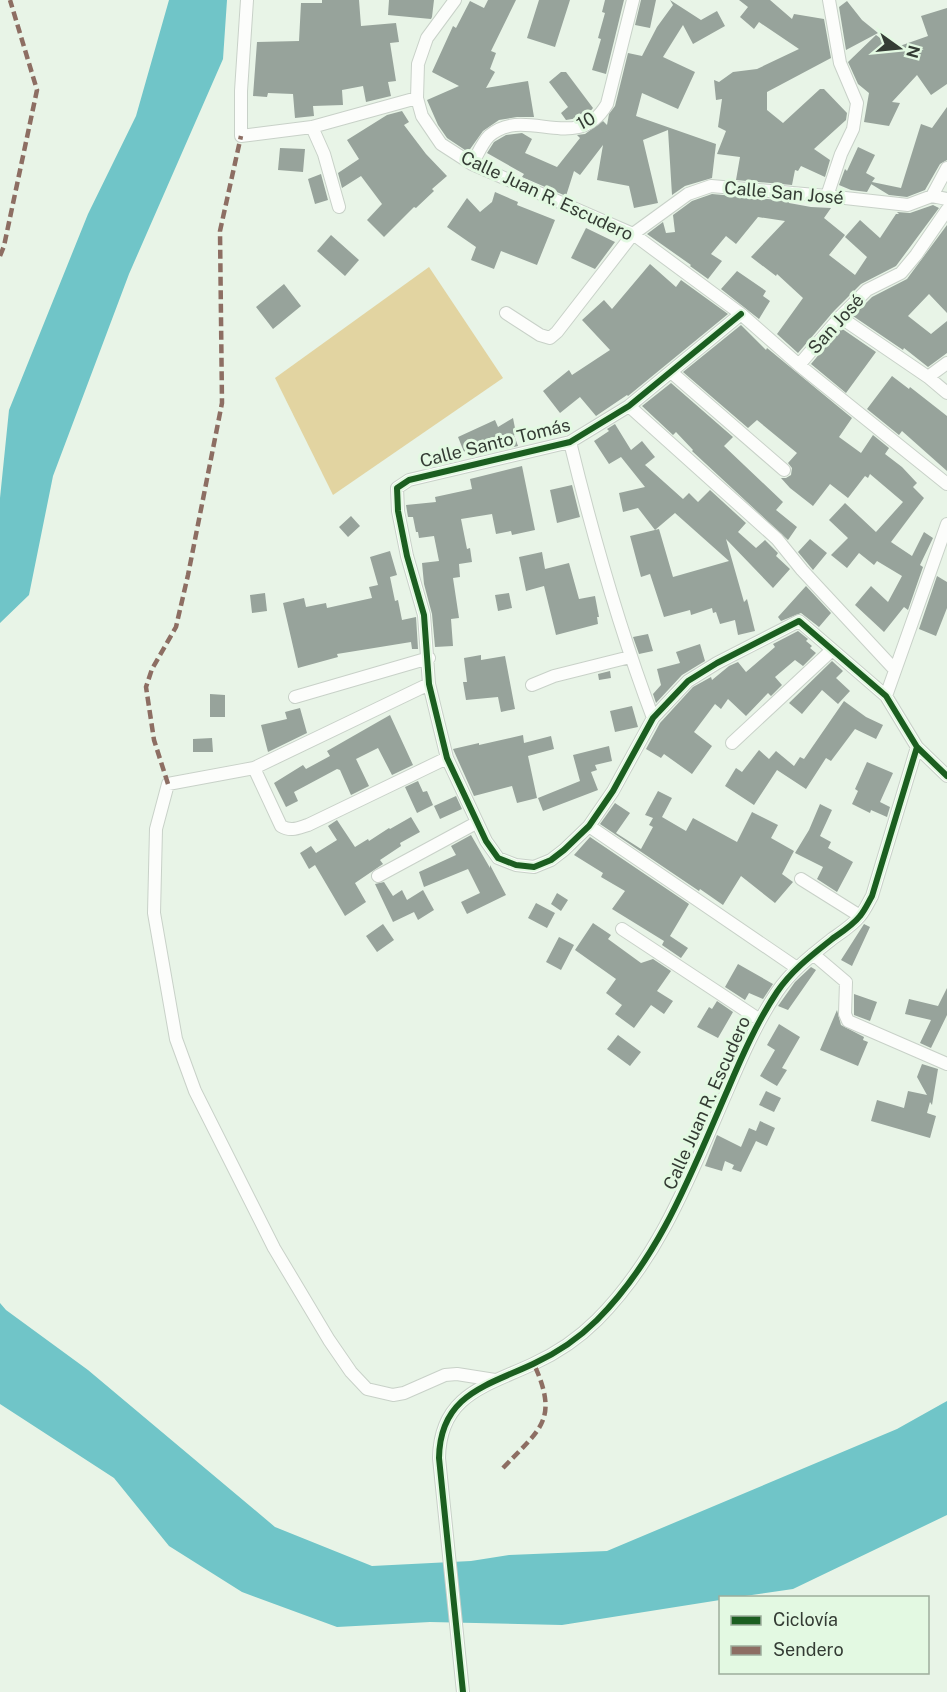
<svg xmlns="http://www.w3.org/2000/svg" width="947" height="1692" viewBox="0 0 947 1692" font-family="'Public Sans',sans-serif">
<style>
.green{fill:#e2d4a1}
.water{fill:#70c5c8}
.building{fill:#97a39b}
.lines{fill:none;stroke-linecap:round;stroke-linejoin:round}
.street-casing{stroke:#c8d1c8;stroke-width:14}
.street{stroke:#fcfdfb;stroke-width:12}
.quiet{stroke:#8d6e63;stroke-width:4.5;stroke-dasharray:9 4.5;stroke-linecap:butt}
.cycleway-casing{stroke:#e3f9e2;stroke-width:10}
.cycleway{stroke:#1b5e20;stroke-width:6}
.labels{text-anchor:middle;stroke-width:6;stroke-linejoin:round;paint-order:stroke}
.street-label{font-size:18px;fill:#343c34;stroke:#e3f9e2}
</style>
<rect width="100%" height="100%" fill="#e8f4e7"/>
<!-- green -->
<path class="green" d="M429,267L503,378L333,495L275,378Z"/>
<!-- water -->
<path class="water" d="M169,0H227L223,59L129,274L53,476L29,595L0,623V498L9,410L88,214L136,116Z
M0,1303L6,1310L88,1370L275,1527L372,1566L471,1561L509,1555L607,1551L897,1429L947,1401V1515L793,1589L738,1597L720,1598V1600L562,1625L430,1622L337,1627L242,1592L169,1546L114,1478L0,1404Z"/>
<!-- building -->
<path class="building" d="M322,0H359L361,26L396,23L399,42L390,43L396,81L388,82L391,96L366,102L363,86L342,90L343,105L313,106L314,116L295,118L293,94L268,93L267,97L253,96L257,42L299,41L301,3H322Z
M389,0H434L432,17L431,19L388,15Z
M488,0H516L491,51L496,53L490,69L495,72L486,88L528,81L534,117H517L499,120L483,131L468,152L447,138L438,125L427,100L459,86L432,72L453,26L456,28L470,1L484,8Z
M539,0H570L555,47L527,38Z
M605,0H624L606,74L592,70L601,39L598,38L605,13L602,12Z
M641,0H656L650,28L635,25Z
M670,0L701,20L717,11L725,26L693,44L683,25L663,57L695,72L678,109L642,93L636,116L716,144L712,178L685,186L672,195L668,130L643,140L658,203L634,208L629,186L597,180L603,145L580,175L574,171L566,196L522,177L524,174L487,153L494,142L506,135L522,133L532,139L525,153L557,167L580,138L577,135L585,134L603,121L607,125L609,114L615,106L628,53L642,56L657,27L673,5Z
M739,0H770L792,19L794,14L824,19L831,58L767,92V110L783,123L820,89H824L847,113L846,120L814,149L830,160L825,177L801,166L798,171L795,170L792,185L736,180L740,157L717,154L726,131L718,127L722,99L716,100L714,80L719,82L733,72L757,69L799,49L759,22L754,29L740,17L748,7Z
M847,1L862,20L878,33L846,50L839,7Z
M947,8V84L931,95L917,75L892,102L900,103L889,126L864,122L869,93L858,84L848,62L876,35L894,48L928,36L921,16Z
M561,72H566L593,108L589,113L578,118L566,120L561,113L568,107L549,82Z
M947,107V160L940,164L925,190L907,197L889,195L871,184L872,183L867,192L851,190L839,185L845,169L847,171L858,147L875,155L866,173L875,178L872,182L901,188L921,124L932,128Z
M402,111L409,122L404,125L426,154L447,176L432,189L434,191L416,208L414,207L384,237L367,220L382,204L361,176L342,188L338,173L359,159L347,140L387,115Z
M280,148L305,149L303,172L278,170Z
M321,174L328,200L315,204L308,179Z
M495,192L518,202L517,205L555,220L537,265L501,251L494,269L471,260L476,247L447,227L467,198L480,212L492,202Z
M712,194L789,201V203L811,207L831,208L824,218L845,235L829,255L855,275L867,257L845,237L860,220L880,238L896,214H899L897,212L910,213L933,205L939,208L896,266L861,284L834,311L798,353L777,334L803,298L777,274L776,276L751,257L785,221L758,217L736,244L726,236L711,254L722,261L708,279L690,266L691,265L647,234L663,222L666,233L675,232L673,215L692,201Z
M947,225V313L929,294L908,316L931,334L947,321V353L928,367L904,348L903,350L853,316L872,297L907,279Z
M586,228L615,242L595,269L571,258Z
M331,235L359,260L345,276L317,251Z
M650,264L676,287L681,280L728,314L628,396L627,395L596,416L580,397L560,413L543,391L569,370L572,375L610,350L582,320L604,300L612,309Z
M737,271L766,291L763,296L770,301L759,319L721,289Z
M284,284L301,306L273,329L256,307Z
M741,325L766,350L767,348L852,418L839,437L861,453L873,435L889,448L885,454L902,467L917,483L913,487L924,498L891,542L912,556L924,532L933,538L920,565L923,567L908,610L904,607L884,632L855,605L871,586L888,602L902,576L877,561L874,565L859,553L847,568L831,555L848,538L829,520L845,503L876,532L903,502L870,474L868,478L865,476L848,498L830,484L813,506L790,488L781,478H786L791,475L792,468L788,463L797,453L757,420L748,428L683,372Z
M841,328L876,352L846,393L811,364Z
M892,376L909,389L910,387L947,416V471L902,431L899,435L867,409Z
M671,383L733,437L724,446L783,502L776,510L797,527L788,540L692,451L693,450L676,432L673,435L642,406Z
M513,418L516,433L514,435L518,446L478,455L474,448L464,452L458,437L495,420L498,427Z
M615,424L631,450L642,441L655,457L645,465L683,499L689,493L698,502L710,490L746,523L738,532L756,548L765,540L778,553L776,556L790,569L773,588L726,539L744,602L747,599L755,631L738,635L735,620L720,624L716,612L713,613L712,608L691,615L690,610L664,617L650,574L641,577L630,536L659,529L673,577L729,561L675,513L655,530L638,508L623,512L619,493L645,487L621,457L609,464L594,441L609,431L607,429Z
M522,466L535,530L512,535L511,531L496,534L492,514L461,519L467,549L470,548L472,562L459,564L460,577L453,578L459,618L451,619L453,646L435,647L432,614L424,584L422,563L439,561L434,536L419,538L418,532H416L413,517H408L406,505L436,502L435,497L472,489L470,479Z
M572,485L580,517L557,523L550,490Z
M351,516L360,526L348,537L339,527Z
M810,539L827,553L813,570L798,552Z
M390,551L397,575L390,577L395,601L398,600L402,620L416,617L418,649H412L411,642L337,654L338,657L298,668L283,603L304,598L306,607L326,603L327,608L372,598L369,587L378,585L370,557Z
M542,552L545,569L569,563L579,599L595,596L599,617H597L598,624L556,635L544,586L526,591L519,557Z
M937,576L947,582V608L936,636L919,629Z
M806,586L831,613L819,627L801,613L781,621L778,617Z
M265,593L267,611L252,613L250,595Z
M509,593L512,608L498,611L495,595Z
M798,631L808,639L806,641L812,646L810,648L816,653L803,666L795,660L775,677L782,685L771,696L768,693L746,716L728,699L721,709L715,704L694,732L712,746L692,774L664,754L661,758L646,749L660,723L693,687L711,677L712,680L729,666L738,662L746,672L775,647L773,644Z
M648,634L653,651L639,654L633,637Z
M700,644L705,661L682,675L656,703L653,694L661,685L657,669L680,663L676,652Z
M481,655V660L505,656L515,709L501,712L498,697L466,700L463,682H467L464,658Z
M832,661L843,671L836,678L850,691L838,704L822,690L802,714L789,703Z
M610,671L611,678L599,680L598,674Z
M210,694L225,695V717H210Z
M844,701L866,717L883,725L876,739L855,729L831,761L826,758L806,789L777,770L754,805L725,786L736,768L742,772L759,750L769,759L776,751L794,766L800,757L804,759Z
M632,706L638,727L615,732L610,711Z
M300,708L307,733L268,752L261,725L287,719L285,712Z
M390,715L413,765L392,775L378,748L356,759L369,786L351,795L340,770L337,769L294,792L298,801L286,807L274,783L303,765L306,769L330,756L327,751Z
M523,735L524,743L551,736L554,749L528,756L537,798L517,803L512,786L474,796L453,749L479,743V745Z
M212,738L213,752H193V739Z
M609,746L612,761L595,765L597,770L591,772L598,790L543,811L538,798L580,781L573,755Z
M867,762L893,773L880,802L890,807L887,817L871,810L870,813L852,804L858,791L855,789Z
M418,781L423,792L427,791L433,805L417,813L405,787Z
M658,791L672,798L662,817L686,831L693,818L737,842L752,812L778,825L771,838L794,851L782,874L793,882L775,903L741,876L723,905L700,889L699,891L600,824L615,803L630,813L616,833L641,849L653,827L649,825L653,818L645,815Z
M456,796L462,809L440,819L434,806Z
M820,804L832,810L820,836L831,842L828,848L853,862L837,892L817,879L823,867L795,853L809,830Z
M411,817L420,832L400,843L401,846L380,860L383,864L355,883L366,902L345,916L315,865L309,869L300,853L311,846L316,853L337,840L328,826L337,820L355,847L368,839L369,841L389,828L390,829Z
M471,835L490,868V865L506,895L467,914L461,902L480,893L468,869L424,887L419,872L456,855L451,846Z
M590,837L689,904L670,936L688,948L681,958L662,945L664,941L612,909L625,891L601,877L603,873L574,855Z
M384,882L393,896L402,890L407,900L423,890L434,910L418,920L414,912L393,922L375,884Z
M557,893L568,900L561,911L551,904Z
M536,903L555,913L547,928L528,918Z
M593,923L611,935L608,939L641,963L653,959L671,971L657,991L673,1001L664,1014L651,1005L634,1028L615,1014L622,1005L606,993L616,979L575,950Z
M383,924L394,940L377,952L366,936Z
M864,924L870,927L852,966L841,960Z
M559,937L574,945L561,970L546,962Z
M738,964L773,984L763,999L749,993L745,1000L725,987Z
M811,967L816,970L788,1010L778,1006L795,982Z
M947,988V1015L931,1048L920,1043L931,1020L905,1014L909,999L938,1006Z
M854,994L877,1002L870,1021L854,1015Z
M717,1001L733,1012L718,1038L697,1027L709,1007L712,1009Z
M837,1010L841,1025L864,1037L863,1040L868,1042L858,1066L820,1050Z
M779,1024L800,1037L782,1068L787,1070L777,1086L760,1076L775,1050L767,1045Z
M618,1035L641,1052L630,1066L607,1049Z
M922,1064L938,1069L932,1105L930,1102L927,1113L936,1116L930,1138L871,1121L877,1100L904,1108L908,1091L927,1095L917,1077Z
M766,1091L781,1098L774,1112L759,1105Z
M760,1121L775,1128L767,1146L756,1141L741,1172L732,1169L734,1165L725,1161L722,1171L705,1166L717,1135L741,1147L749,1128L756,1131Z"/>
<g class="lines">
<!-- street casing -->
<g class="street-casing">
<path id="street" d="M247,0L241,91V136L312,127L417,98
M455,0L427,38L418,64L417,98L422,116L441,144L472,164L633,234L741,314L799,365L947,484
M312,127L324,154L339,207
M472,164C477,156 482,143 489,136C525,104 577,156 607,104L633,0
M827,196L841,154L853,129L857,103L840,63L829,0
M932,196L947,168
M506,313L540,335L550,338L557,332L633,234L688,194L711,186L827,196L908,205L932,196L947,199
M741,314L629,406L570,442L409,480L397,488L398,511L407,556L424,615L429,684L447,758L486,841L498,858L516,865L534,867L551,860L564,850L589,826L613,791L653,718L688,681L717,663L799,621L886,696L917,747L947,776
M840,317L928,377L947,393
M799,365L840,317L867,290L901,273L916,255L947,210
M671,372L784,470
M928,377L947,363
M629,406L777,539L802,570L895,670
M570,442C593,536 619,628 653,718
M429,684L254,768L168,784L156,829L154,913L176,1039L195,1091L274,1248L329,1340L351,1372L367,1389L393,1395L404,1393L445,1375L457,1374L495,1380
M532,685L554,676L630,657
M886,696L947,524
M295,697L429,658
M732,743L832,650
M254,768L281,826C291,832 298,828 308,825L447,758
M589,826L797,968
M378,876L476,823
M801,879L860,916
M622,929L760,1020
M813,954L846,982L845,1014L848,1021L947,1064
M463,1692L439,1458C440,1395 486,1386 533,1364C557,1353 578,1339 597,1320C661,1256 692,1171 728,1089C742,1056 757,1022 777,992C792,970 812,955 832,939C842,932 853,925 860,916C865,910 868,903 872,896L917,747"/>
</g>
<!-- street -->
<use href="#street" class="street"/>
<!-- quiet -->
<path class="quiet" d="M0,256L4,246L37,90L10,0
M168,784L154,740L146,687L152,669L176,627L188,575L222,403L220,231L241,136
M503,1468C541,1428 559,1420 534,1364"/>
<!-- cycleway casing -->
<g class="cycleway-casing">
<path id="cycleway" d="M741,314L629,406L570,442L409,480L397,488L398,511L407,556L424,615L429,684L447,758L486,841L498,858L516,865L534,867L551,860L564,850L589,826L613,791L653,718L688,681L717,663L799,621L886,696L917,747L947,776
M463,1692L439,1458C440,1395 486,1386 533,1364C557,1353 578,1339 597,1320C661,1256 692,1171 728,1089C742,1056 757,1022 777,992C792,970 812,955 832,939C842,932 853,925 860,916C865,910 868,903 872,896L917,747"/>
</g>
<!-- cycleway -->
<use href="#cycleway" class="cycleway"/>
</g>
<g class="labels">
<!-- street labels -->
<g class="street-label">
<text transform="translate(586 121) rotate(-28)" y="6">10</text>
<text transform="translate(784 193) rotate(5)" y="6">Calle San José</text>
<text transform="translate(547 196) rotate(25)" y="6">Calle Juan R. Escudero</text>
<text transform="translate(836 324) rotate(-48)" y="6">San José</text>
<text transform="translate(495 443) rotate(-14)" y="6">Calle Santo Tomás</text>
<text transform="translate(707 1103) rotate(-66)" y="6">Calle Juan R. Escudero</text>
</g>
</g>
<!-- legend -->
<rect x="719" y="1596" width="210" height="78" fill="#e3f9e2" stroke="#9dad9c" stroke-width="1.5"/>
<rect x="731" y="1616" width="30" height="9" fill="#1b5e20" stroke="#9dad9c" stroke-width="1.5"/>
<text x="773" y="1626" font-size="18" fill="#343c34">Ciclovía</text>
<rect x="731" y="1646" width="30" height="9" fill="#8d6e63" stroke="#9dad9c" stroke-width="1.5"/>
<text x="773" y="1656" font-size="18" fill="#343c34">Sendero</text>
<!-- north arrow -->
<g transform="translate(899 48) rotate(105)" stroke="#e3f9e2" stroke-width="4.5" paint-order="stroke">
<path d="M0-4.5L10 22L0 15L-10 22Z" fill="#343c34"/>
<text y="-9" font-size="16" font-weight="bold" text-anchor="middle" fill="#343c34">N</text>
</g>
</svg>
